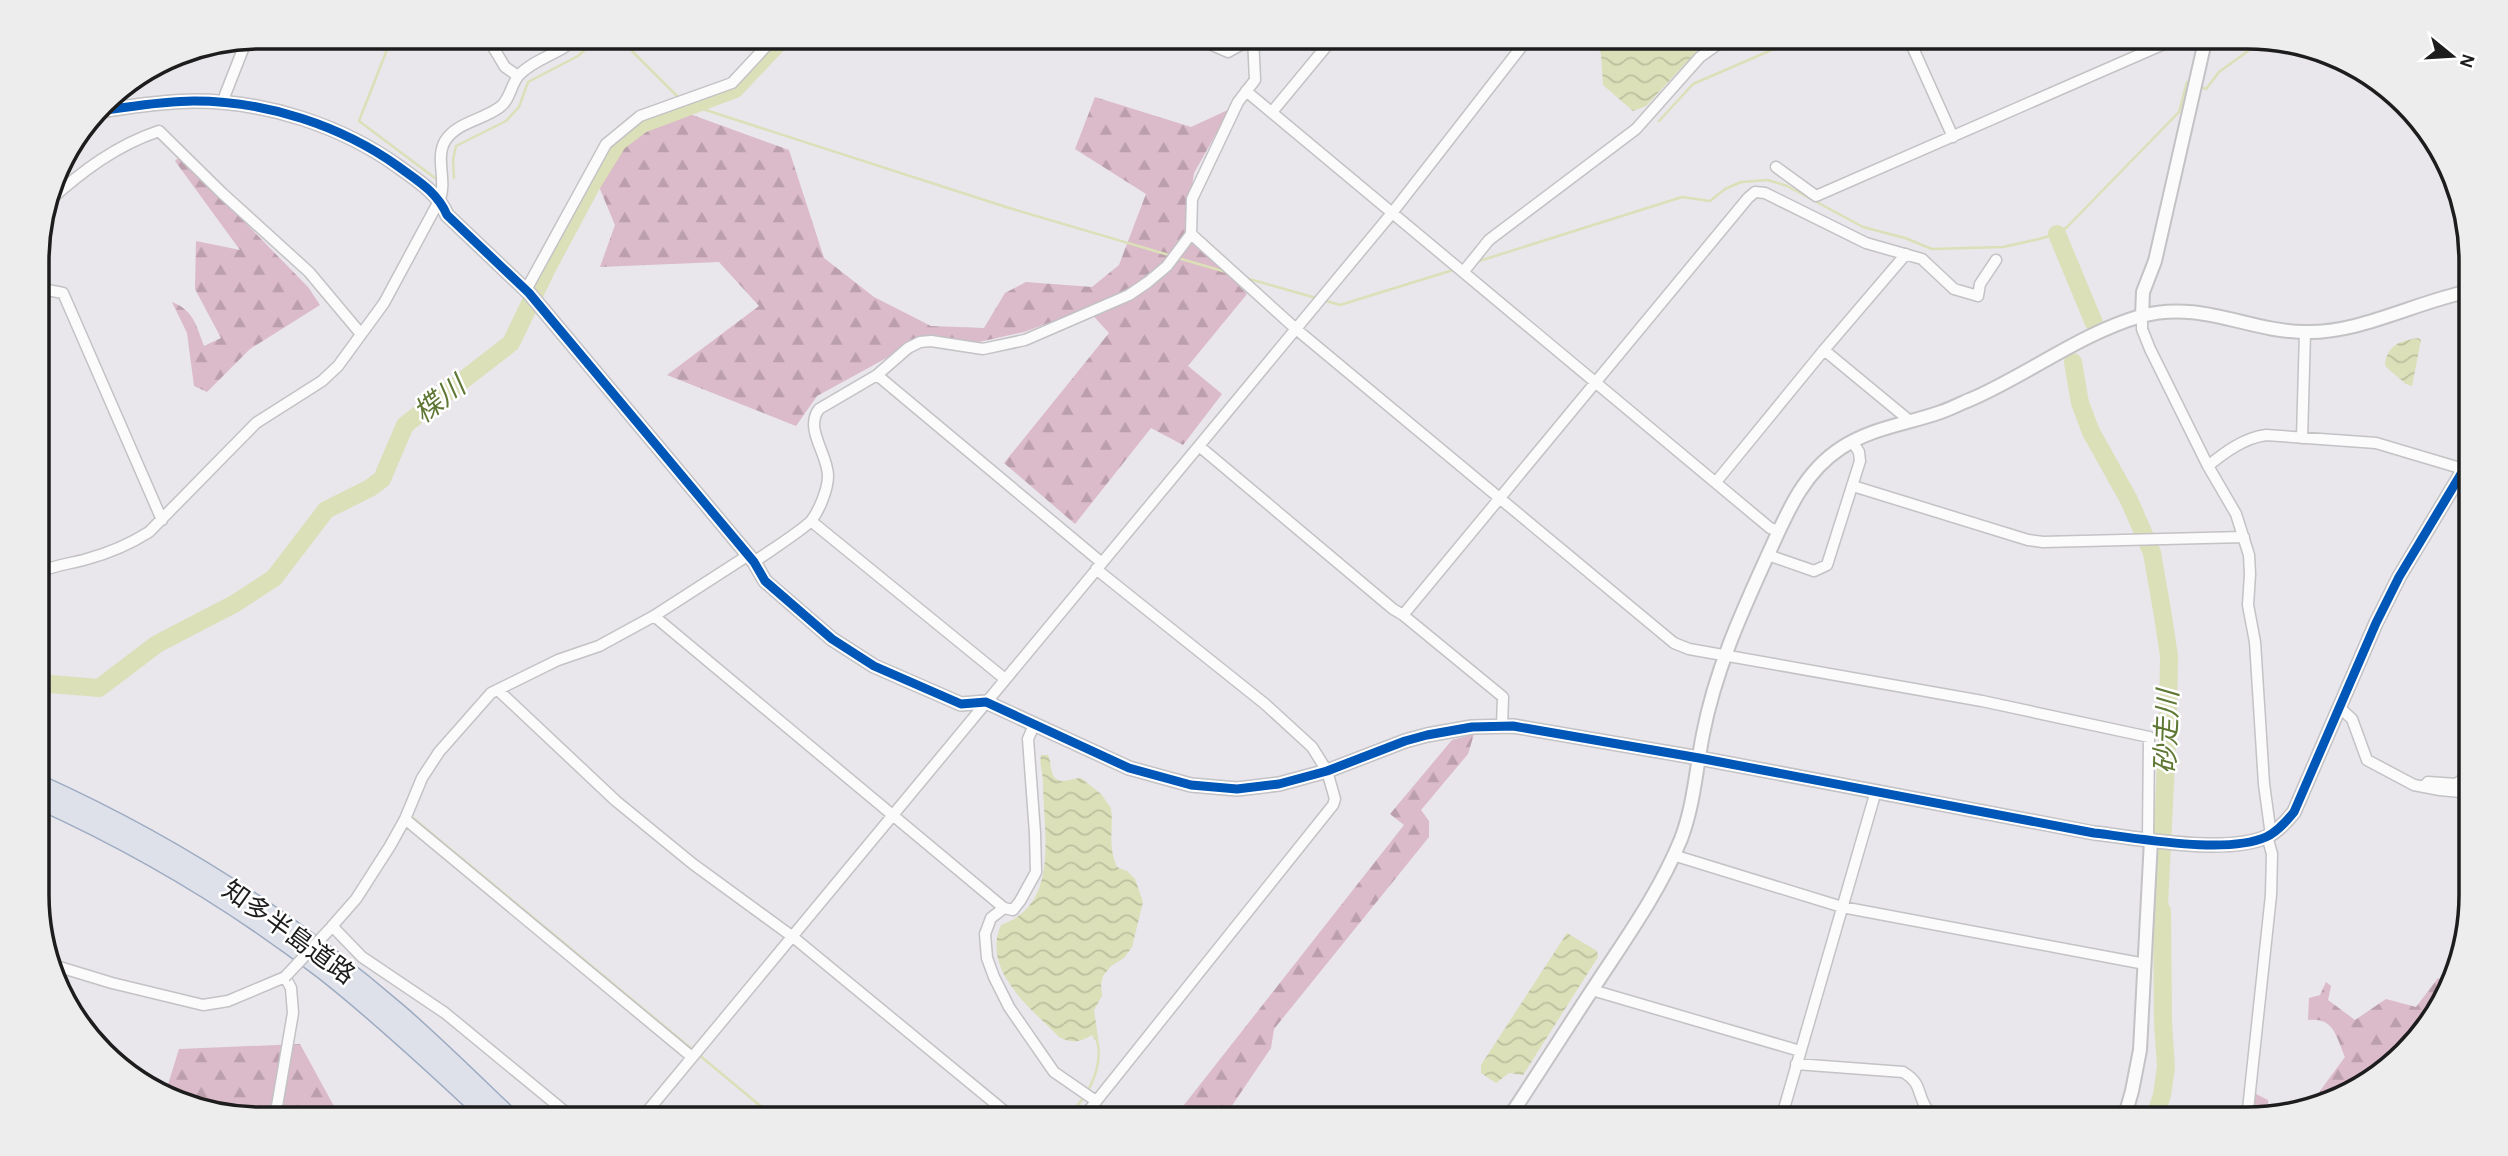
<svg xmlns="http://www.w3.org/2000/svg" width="2508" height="1156" viewBox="0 0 2508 1156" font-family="'Alegreya Sans','Noto Sans JP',sans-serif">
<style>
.forest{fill:url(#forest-firs)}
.water{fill:url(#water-waves)}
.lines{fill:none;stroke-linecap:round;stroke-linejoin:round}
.stream{stroke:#dce0b8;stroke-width:2.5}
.river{stroke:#dce0b8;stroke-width:18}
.minor-casing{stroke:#c3c2c4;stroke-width:13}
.tertiary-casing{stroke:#c3c2c4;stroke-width:16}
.motorway-casing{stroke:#9cabc2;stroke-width:21}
.minor{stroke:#fcfbfc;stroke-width:10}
.tertiary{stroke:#fcfbfc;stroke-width:12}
.motorway{stroke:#dee1e9;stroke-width:18}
.minor-bridge-casing{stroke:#c3c2c4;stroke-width:13;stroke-linecap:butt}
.minor-bridge{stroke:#fcfbfc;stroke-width:10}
.cycleway-casing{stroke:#fff;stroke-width:13}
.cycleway{stroke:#0057b8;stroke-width:9}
.labels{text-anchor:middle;stroke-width:5;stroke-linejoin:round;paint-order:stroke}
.street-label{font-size:26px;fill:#1d1d1d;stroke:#fff}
.water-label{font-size:28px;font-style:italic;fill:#5e7834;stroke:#fff}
.rim{fill:none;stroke:#1d1d1d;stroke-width:3.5}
</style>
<defs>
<pattern id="forest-firs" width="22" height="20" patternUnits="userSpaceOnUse" patternTransform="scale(1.75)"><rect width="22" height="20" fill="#dbbac9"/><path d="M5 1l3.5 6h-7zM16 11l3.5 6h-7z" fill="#bc9fac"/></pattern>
<pattern id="water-waves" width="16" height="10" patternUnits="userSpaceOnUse" patternTransform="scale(1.75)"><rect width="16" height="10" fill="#dce0b8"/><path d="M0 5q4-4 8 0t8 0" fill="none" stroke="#bcc09e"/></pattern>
</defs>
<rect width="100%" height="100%" fill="#e9e6ec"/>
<!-- forest -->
<path class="forest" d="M1095,97L1191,127L1230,109L1194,173L1185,232L1247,294L1188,366L1222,394L1183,445L1151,428L1075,524L1004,463L1109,333L1087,309L1024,332L970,344L923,338L817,396L796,426L667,375L759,306L719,262L600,267L615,225L597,182L618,148L642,132L687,113L789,150L824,258L874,297L931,326L984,328L1005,293L1026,282L1092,287L1119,265L1146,194L1075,149Z
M180,156L308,287L320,305L250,349L207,392L194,386L187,333L172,302C194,311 196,325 204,346L221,338L195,289L196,241L240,250L175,161Z
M1474,734L1468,754L1421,810L1429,821V837L1274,1029L1271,1048L1227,1113L1203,1108L1195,1119H1173L1404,825L1390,814L1452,740Z
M2438,978L2452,985L2425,1032L2372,1081L2318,1100L2320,1091L2345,1057C2336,1036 2334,1017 2308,1020L2309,998L2320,995L2326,982L2331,986L2328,1000L2355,1020L2386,999L2416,1007Z
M300,1044L341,1119H261L229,1113L166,1091L179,1049Z
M2254,1093L2268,1100L2269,1116L2252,1119Z"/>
<!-- water -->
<path class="water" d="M1594,37H1710L1646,106L1633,111L1603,85L1601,54Z
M2418,338L2421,340L2412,386L2406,384L2387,368L2385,365C2387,345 2400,341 2418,338Z
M1041,755H1048C1052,763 1049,780 1062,781C1068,781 1075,778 1081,778L1101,794L1111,808C1114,830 1107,844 1117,867L1127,871L1135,879L1143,902L1132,947L1124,958L1111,966L1103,976L1101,984L1102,996L1094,1010L1098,1038L1095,1040L1092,1035C1080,1042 1072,1044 1059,1037C1031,1008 981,971 1001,925C1061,904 1043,831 1043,782C1043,773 1039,764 1041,755Z
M1567,933L1597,951L1598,957L1523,1075L1509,1073L1496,1083L1481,1073V1065Z"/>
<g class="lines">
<!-- stream -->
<path class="stream" d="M392,37L359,121L435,178
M618,37L680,99
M2198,86L2206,89L2219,72L2263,40
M684,103L1006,207L1172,256
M1659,121L1693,84L1802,37
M454,178L453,160L456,146L506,121L519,107L528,82L578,56L599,37
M1178,258L1226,272
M1476,262L1682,197L1710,201L1725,189L1741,182L1768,180L1787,186L1863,227L1905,238L1932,249L2003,247L2039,239L2057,234L2067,227L2179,112L2187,82L2192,84
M1246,278L1316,298
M1323,300L1340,305L1453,270
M413,818L693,1050
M698,1054L776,1119
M1087,1092C1097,1075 1103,1053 1095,1035
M1067,1119L1084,1097"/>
<!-- river -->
<path class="river" d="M2057,234L2094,323
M2073,362L2080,403L2091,432L2129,500L2152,553L2163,616L2169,656L2168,722L2159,906L2162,911L2163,1023L2166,1067L2162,1095L2154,1119
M38,686L50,684L99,688L157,644L234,604L274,578L326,510L370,488L382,479L405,425L511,343L546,270L592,184L618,142L642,124L735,89L784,37"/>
<!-- minor casing -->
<g class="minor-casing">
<path id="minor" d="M487,37L505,67L518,76
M1194,37L1228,52L1255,37
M1908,37L1953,137
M1246,91L1770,528L1778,531
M225,103V95L247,39
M1272,112L1334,37
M1776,167L1816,196L2180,37
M49,201C82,171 117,145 159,131L222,193L309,272L361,334
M1191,234L1296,329L1674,643L1689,649L1982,701L2149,737L2148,839
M1464,271L1489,240L1636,129L1700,57L1728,37
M37,288L63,293L162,520
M526,290L606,144L640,116L732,83L771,41L767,37
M2142,316V329L2150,349L2208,466L2236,514L2249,555L2250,574L2248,605L2255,642L2264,784L2270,828L2273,832
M1824,350L1906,254
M877,375L1102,563
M2302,438L2305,333
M1199,446L1393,609L1403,615L1503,697L1502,726
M2208,466C2225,452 2244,438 2266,435L2376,443L2470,471
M1716,482L1824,350L1910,421
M1853,486L2028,540L2043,542L2244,537
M811,521L1005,679
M1768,555L1814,571L1827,565L1860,461L1859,452L1852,441
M754,562C768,552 800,532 811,521C819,511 828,489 828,476C828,454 804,429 819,409L877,375L908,348L920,342L931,341L983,349L1025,340L1129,295L1148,282L1167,266L1191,234L1192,199L1238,102L1255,80L1253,37
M38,573C53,565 70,564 87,559C109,553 130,544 149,532L256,423L322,381L338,366L384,303L440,199C447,181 435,158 445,141C457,122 483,120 500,107C510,100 511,84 519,75C535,58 561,54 577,37
M1403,615L1748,198L1755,192L1765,193L1866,243L1922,259L1954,289L1978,296L1980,284L1996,260
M654,616L1004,908L1013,910L1020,901L1036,872L1035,833L1028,739L1034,725
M498,690L616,801L693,864L793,937L1014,1119
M2340,708L2352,719L2367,760L2414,785L2440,790L2471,793
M2426,784L2428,782L2456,784L2471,774
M405,819L692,1057
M1673,855L1842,907L2145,964
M1004,908L991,918L985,934L987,958L994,977L1009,1007L1054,1072L1096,1101
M332,926L362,957L445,1013L574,1119
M327,932L356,899L390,846L405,819L422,778L439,752L491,693L558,660L599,646L654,616L747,556
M56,966L112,983L203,1005L228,1001L285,977L291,988L293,1013L277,1106L278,1119
M1592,990L1800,1051
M1796,1064L1903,1072C1923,1084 1916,1093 1927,1109C1929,1114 1936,1116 1941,1119
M641,1119L1392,213L1529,37
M731,1119L747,1114L766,1119
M1082,1119L1333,805L1335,799L1327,771L1312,747L1265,704L1096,569
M1781,1119L1876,791
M2247,1119L2271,895L2272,854L2267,836"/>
</g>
<!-- tertiary casing -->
<g class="tertiary-casing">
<path id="tertiary" d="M98,111C130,107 162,101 194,101C265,101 341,125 399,167C418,181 437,192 447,215L529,293L754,562L765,581L832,639L874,666L961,704L986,702L1129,768L1191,785L1237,789L1279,784L1327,771L1405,741L1427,735L1472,727L1513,726L1699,758L2094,833C2139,838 2225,855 2266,837C2277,832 2286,822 2294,812L2376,623L2399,577L2470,459
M2142,316L2143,292L2155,261L2206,37
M1508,1119C1540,1071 1570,1023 1602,975C1631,931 1661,888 1681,839C1694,805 1696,769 1703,734C1715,672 1740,616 1766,559C1785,518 1801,474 1841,448C1871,428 1907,424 1941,412C1953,408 1963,402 1974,398C2030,373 2082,333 2141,316C2201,300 2247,331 2304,332C2359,334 2415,302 2470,291
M2124,1119L2132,1091L2140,1050L2151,840"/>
</g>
<!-- motorway casing -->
<g class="motorway-casing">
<path id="motorway" d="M38,784C169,843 291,921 399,1014C438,1048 474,1084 511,1119
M38,799C140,845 237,903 325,971C383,1017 438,1068 492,1119"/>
</g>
<!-- minor -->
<use href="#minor" class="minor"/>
<!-- tertiary -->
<use href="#tertiary" class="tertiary"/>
<!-- motorway -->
<use href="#motorway" class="motorway"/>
<!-- minor-bridge casing -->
<g class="minor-bridge-casing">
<path id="minor-bridge" d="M285,977L327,932"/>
</g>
<!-- minor-bridge -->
<use href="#minor-bridge" class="minor-bridge"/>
<!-- cycleway casing -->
<g class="cycleway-casing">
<path id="cycleway" d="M98,111C130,107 162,101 194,101C265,101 341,125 399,167C418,181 437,192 447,215L529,293L754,562L765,581L832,639L874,666L961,704L986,702L1129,768L1191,785L1237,789L1279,784L1327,771L1405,741L1427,735L1472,727L1513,726L1699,758L2094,833C2139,838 2225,855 2266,837C2277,832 2286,822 2294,812L2376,623L2399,577L2470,459"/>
</g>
<!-- cycleway -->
<use href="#cycleway" class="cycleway"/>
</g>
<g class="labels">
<!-- street labels -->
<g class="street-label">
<text transform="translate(289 932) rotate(36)" y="9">知多半島道路</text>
</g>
<!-- water labels -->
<g class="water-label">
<text transform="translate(439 399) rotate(-38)" y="10">楪川</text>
<text transform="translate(2166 732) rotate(-88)" y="10">砂走川</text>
</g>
</g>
<!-- crop -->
<path d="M0 0H2508V1156H0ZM261 49H2247A212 212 0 0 1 2459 261V895A212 212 0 0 1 2247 1107H261A212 212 0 0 1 49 895V261A212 212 0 0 1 261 49Z" fill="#ededed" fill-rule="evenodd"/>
<path class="rim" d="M261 49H2247A212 212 0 0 1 2459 261V895A212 212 0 0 1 2247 1107H261A212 212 0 0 1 49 895V261A212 212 0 0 1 261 49Z"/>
<!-- north arrow -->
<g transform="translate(2452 56) rotate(108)" stroke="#ffffff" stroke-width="5" paint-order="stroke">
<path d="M0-5L12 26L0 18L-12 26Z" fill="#1d1d1d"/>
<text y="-10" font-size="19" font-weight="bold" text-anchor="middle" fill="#1d1d1d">N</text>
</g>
</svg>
